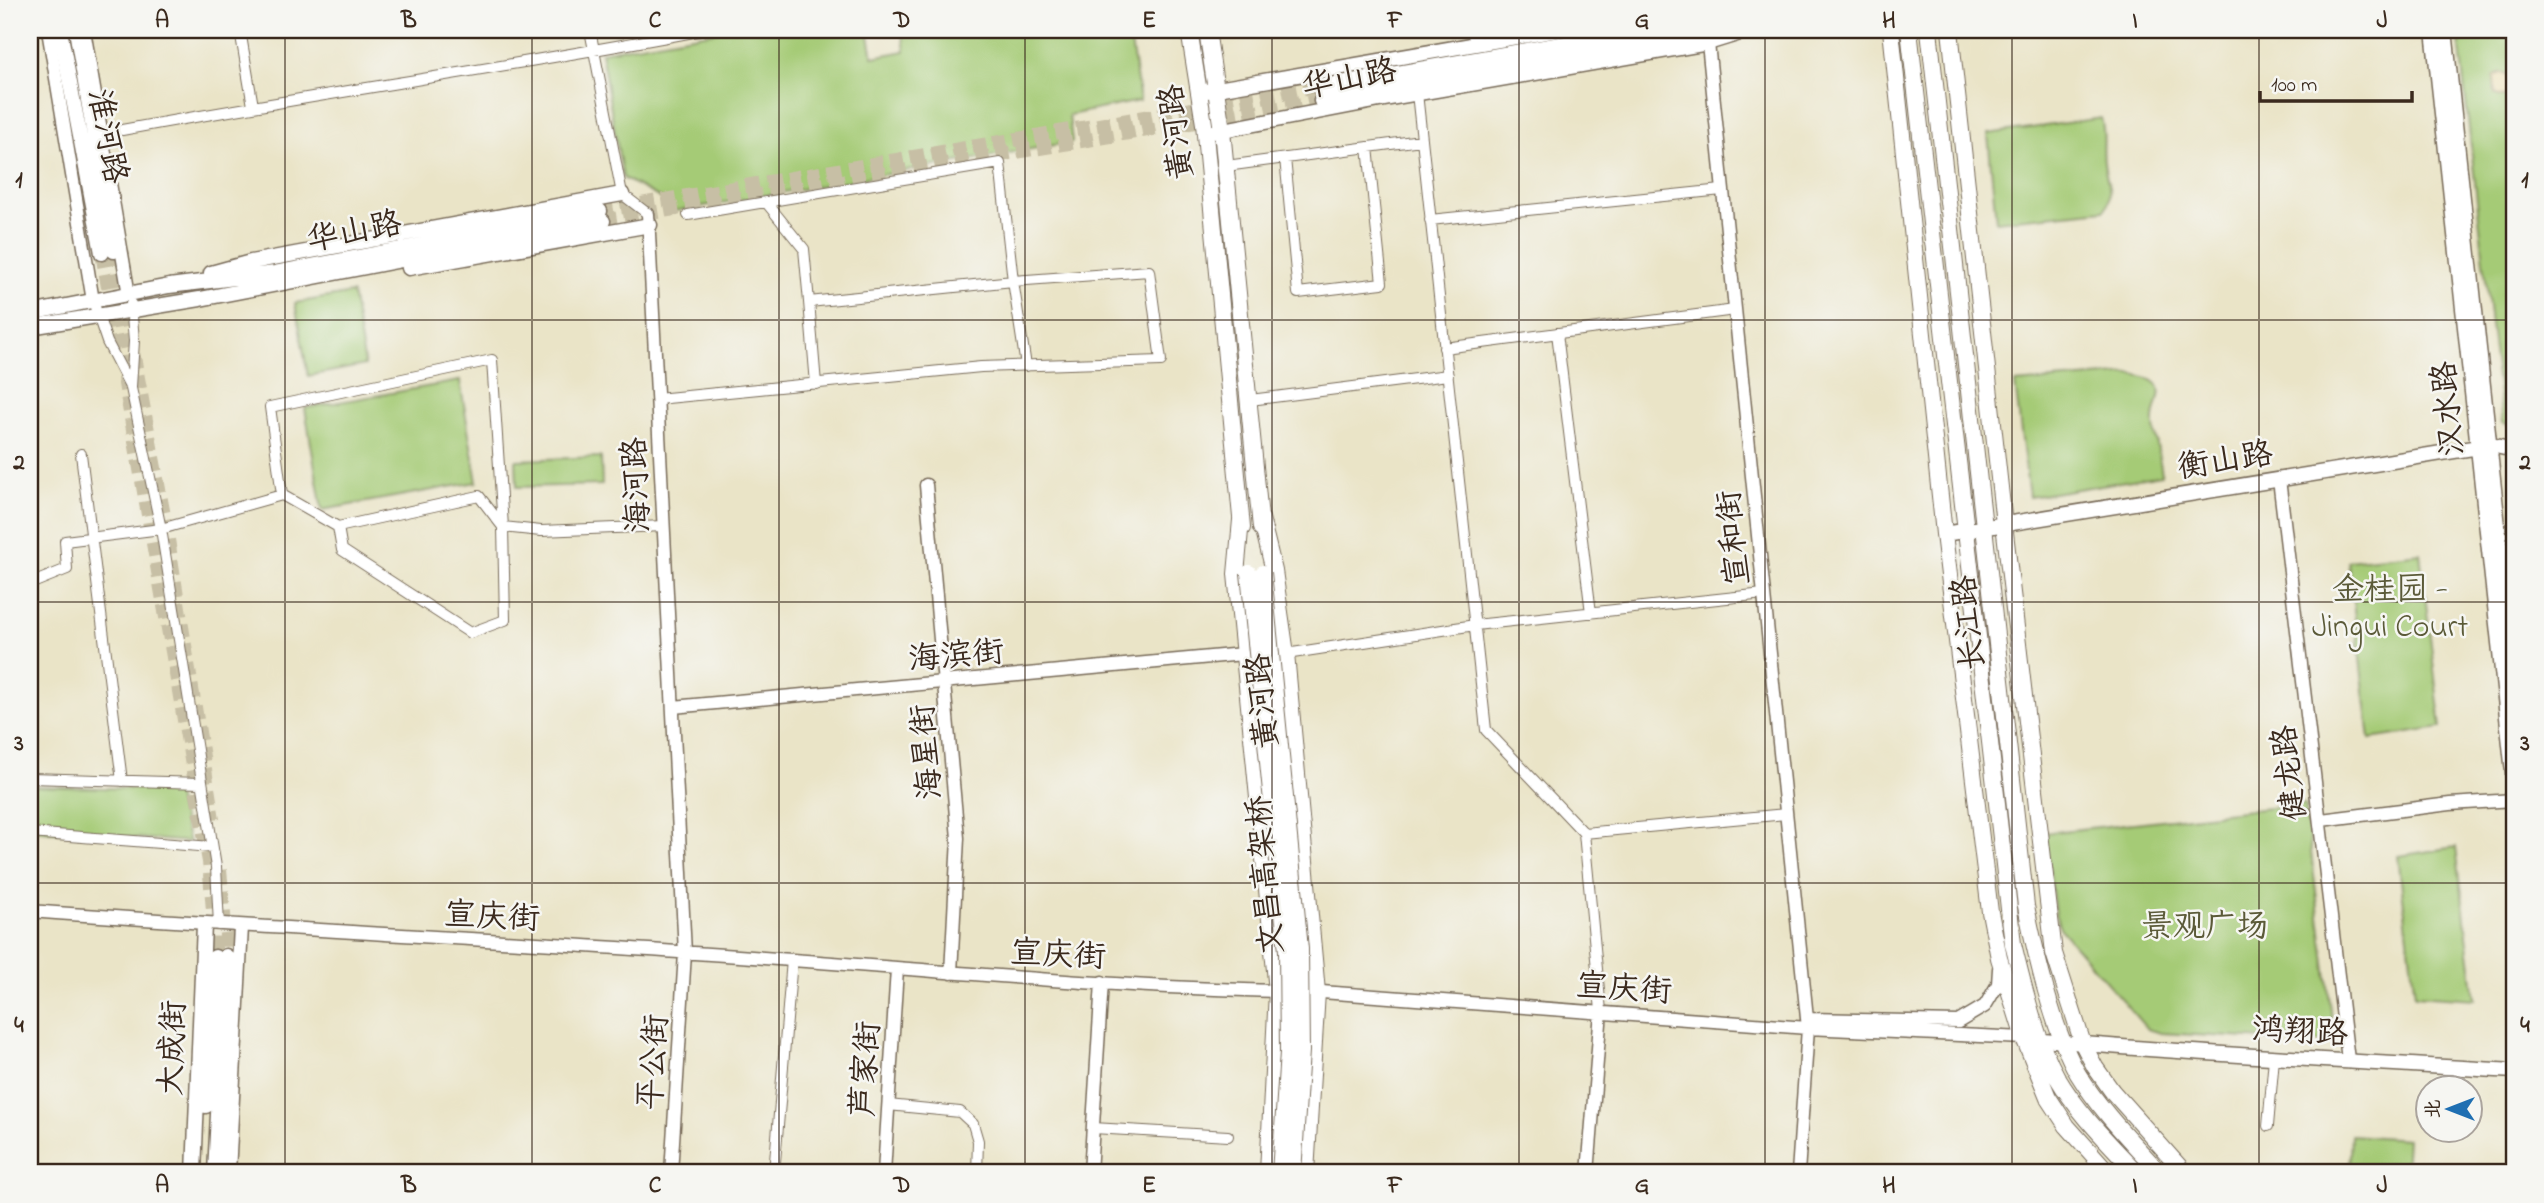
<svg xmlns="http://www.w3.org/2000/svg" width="2544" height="1203" viewBox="0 0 2544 1203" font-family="'Indie Flower','LXGW WenKai TC',sans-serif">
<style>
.green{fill:#a5cb76;stroke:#707a4a;stroke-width:2}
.sand{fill:#eeda9e;stroke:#94825e;stroke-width:2}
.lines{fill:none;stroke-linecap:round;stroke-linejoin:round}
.secondary-tunnel{stroke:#c7bfa5;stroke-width:14;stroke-dasharray:14 7;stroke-linecap:butt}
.minor-casing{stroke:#786b59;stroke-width:12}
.tertiary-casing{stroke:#786b59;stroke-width:15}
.secondary-casing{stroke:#786b59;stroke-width:17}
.primary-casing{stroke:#786b59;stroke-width:18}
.minor{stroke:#fff;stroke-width:10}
.tertiary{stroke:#fff;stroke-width:12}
.secondary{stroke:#fff;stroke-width:14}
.primary{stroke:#fff;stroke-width:16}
.trunk-bridge-casing{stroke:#786b59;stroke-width:18;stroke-linecap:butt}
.trunk-bridge{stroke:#fff;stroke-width:16}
.grid{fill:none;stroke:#3b2a1e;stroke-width:2;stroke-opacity:0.55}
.labels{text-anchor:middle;stroke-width:5;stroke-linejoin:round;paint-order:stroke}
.street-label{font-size:32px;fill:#3b2a1e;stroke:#f6f6f2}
.park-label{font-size:32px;fill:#5b5a38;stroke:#f6f6f2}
.neatline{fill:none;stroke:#3b2a1e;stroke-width:2.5}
.grid-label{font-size:23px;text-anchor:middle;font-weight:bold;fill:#3b2a1e}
</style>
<rect width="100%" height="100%" fill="#f6f6f2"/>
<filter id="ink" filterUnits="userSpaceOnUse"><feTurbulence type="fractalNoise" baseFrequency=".0143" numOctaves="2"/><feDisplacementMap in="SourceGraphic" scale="14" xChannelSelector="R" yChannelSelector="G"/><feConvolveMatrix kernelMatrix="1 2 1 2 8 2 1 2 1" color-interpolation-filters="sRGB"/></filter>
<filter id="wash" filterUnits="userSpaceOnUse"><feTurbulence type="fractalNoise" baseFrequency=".00686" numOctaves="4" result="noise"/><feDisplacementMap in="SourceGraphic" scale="28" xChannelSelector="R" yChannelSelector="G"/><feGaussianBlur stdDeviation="1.57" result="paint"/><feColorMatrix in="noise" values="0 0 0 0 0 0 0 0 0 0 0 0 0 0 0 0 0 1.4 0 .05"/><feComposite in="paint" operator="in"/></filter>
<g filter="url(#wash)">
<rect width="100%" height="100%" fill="#eae4c7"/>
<!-- green -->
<path class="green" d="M726,30H868L873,57L905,51L902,30H1129L1140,101L1069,115L1072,142L669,212L668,202L623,178L601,52Z
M2458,30H2514V426L2502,423Z
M2101,118C2106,134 2102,147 2104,162C2105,179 2116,196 2104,210L1996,221L1988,134Z
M352,293L365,365L308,376L295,303Z
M2132,374C2179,382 2151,401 2154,426C2156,443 2160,459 2162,475L2029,497L2015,383Z
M460,381L477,482L322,510L305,408Z
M601,457L602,485L517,487L516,460Z
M2420,553L2441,728L2370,739L2348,561Z
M30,786L175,790L189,842L30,830Z
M2305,804L2333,1027L2321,1042L2160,1033L2147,1029L2061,930L2055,914L2045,833Z
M2456,847L2475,999L2415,995L2398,856Z
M2351,1135L2407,1139L2405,1173H2349Z"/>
<!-- sand -->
<path class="sand" d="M2500,73H2505L2514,80L2508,96L2501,97L2495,94L2494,77Z"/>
</g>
<g filter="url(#ink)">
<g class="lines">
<!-- secondary-tunnel -->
<path class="secondary-tunnel" d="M600,211L1319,87
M603,221L1321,101
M114,251L165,521L213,819
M102,253L209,862L215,935V957
M220,870L226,936V956"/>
<!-- minor casing -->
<g class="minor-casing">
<path id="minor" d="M240,30L253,106
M590,30L622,194L648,214
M1417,93L1486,730L1584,833L1601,1011
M122,130C316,94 511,67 704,30
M1285,158L1298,293L1382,283L1368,147
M1226,166L1421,140
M766,202L804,249L809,302
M688,215L1000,163L1013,281L1026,366
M1430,220L1722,190
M93,301L107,342L131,388L161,529L216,867L219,925
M131,304L134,341L131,387
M1557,333L1591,613
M1444,348L1735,310
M657,399L981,367L1161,361L1149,271L1013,281L809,302L816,384
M1250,400L1448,375
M81,454L122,781
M282,495L270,407L492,360L503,527L505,620L470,633L342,550L338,527
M2503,561L2514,563
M30,584L67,569L65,541L161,529L282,495L338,527L479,496L503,527L541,531L664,526
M1286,654L1475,625L1764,594
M30,778L201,783
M30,833L212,847
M1584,833L1786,814
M888,1105L960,1112L973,1124L978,1141L977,1173
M2268,1126L2274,1058
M1093,1128L1228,1136
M774,1173L792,960"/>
</g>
<!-- tertiary casing -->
<g class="tertiary-casing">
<path id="tertiary" d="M48,30L93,301
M84,30L129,295
M1473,30L1476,44
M1708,43L1808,1028L1798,1173
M648,214L685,953L671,1173
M2279,479L2348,1060
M926,485L958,838L951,973
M673,707L1243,654
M2321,820L2450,804L2514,800
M30,911C284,930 538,941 792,960C955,972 1119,988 1283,991
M1308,991L1808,1028L2024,1038L2083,1044
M1807,1019L1958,1022L1985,1006L1998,984L1999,969
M884,1173L897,969
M1090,1173L1102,982
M1588,1173L1601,1011"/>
</g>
<!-- secondary casing -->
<g class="secondary-casing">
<path id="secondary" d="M60,30L102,253
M76,30L114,251
M2433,30L2514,782
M2445,30L2514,676
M1319,87L1639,30
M1206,91L1557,30
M1321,101L1701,30
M1213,132L1385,99L1708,43L1750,30
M409,268L650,225
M211,273L251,262L622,194
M30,313L169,286L275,273L600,211
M30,327L200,299L603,221
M1944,534L2491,445L2514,450
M2083,1044C2227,1056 2370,1062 2514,1071
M206,1106L215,957
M194,1173L204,924
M215,1173L226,956
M228,1173L241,927"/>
</g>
<!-- primary casing -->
<g class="primary-casing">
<path id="primary" d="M1189,30L1204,124L1242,528
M1207,30L1222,130L1261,528
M1891,30L1944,534L1990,912L1999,958L2024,1038L2048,1097L2067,1126L2109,1173
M1909,30L2013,944C2024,988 2035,1037 2057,1077C2078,1113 2109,1143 2137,1173
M1929,30L2026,906C2036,956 2053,1031 2078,1074C2100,1110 2132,1142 2160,1173
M1950,30L2004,524L2054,953L2083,1044L2095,1067L2112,1091L2185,1173
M1261,518L1274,571L1286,654L1317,992L1306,1173
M1241,520L1236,574L1277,991L1268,1173"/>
</g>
<!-- minor -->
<use href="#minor" class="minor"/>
<!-- tertiary -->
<use href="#tertiary" class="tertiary"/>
<!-- secondary -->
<use href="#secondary" class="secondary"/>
<!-- primary -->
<use href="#primary" class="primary"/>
<!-- trunk-bridge casing -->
<g class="trunk-bridge-casing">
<path id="trunk-bridge" d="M1249,573L1287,951L1288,1052L1280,1173
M1263,573L1300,949L1301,1051L1293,1173"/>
</g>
<!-- trunk-bridge -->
<use href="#trunk-bridge" class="trunk-bridge"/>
</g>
</g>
<!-- grid -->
<path class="grid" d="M285,30V1173M532,30V1173M779,30V1173M1025,30V1173M1272,30V1173M1519,30V1173M1765,30V1173M2012,30V1173M2259,30V1173M30,320H2514M30,602H2514M30,883H2514"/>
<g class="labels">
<!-- street labels -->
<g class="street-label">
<text transform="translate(1349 77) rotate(-11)" y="11">华山路</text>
<text transform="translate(1175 132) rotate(-97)" y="11">黄河路</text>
<text transform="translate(109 136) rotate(79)" y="11">淮河路</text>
<text transform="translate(354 230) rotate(-11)" y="11">华山路</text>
<text transform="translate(2447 409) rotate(-96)" y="11">汉水路</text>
<text transform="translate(2225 459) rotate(-9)" y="11">衡山路</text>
<text transform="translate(635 485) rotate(-93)" y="11">海河路</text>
<text transform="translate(1732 538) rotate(-96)" y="11">宣和街</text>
<text transform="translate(1967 623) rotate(-96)" y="11">长江路</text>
<text transform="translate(956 654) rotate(-5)" y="11">海滨街</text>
<text transform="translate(1261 701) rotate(-96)" y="11">黄河路</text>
<text transform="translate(925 752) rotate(-95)" y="11">海星街</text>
<text transform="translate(2288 773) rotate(-97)" y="11">健龙路</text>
<text transform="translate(1264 875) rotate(-95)" y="11">文昌高架桥</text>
<text transform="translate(492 915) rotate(3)" y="11">宣庆街</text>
<text transform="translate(1058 953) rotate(3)" y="11">宣庆街</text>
<text transform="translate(1624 987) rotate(4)" y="11">宣庆街</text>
<text transform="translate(2300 1030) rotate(3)" y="11">鸿翔路</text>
<text transform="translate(171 1048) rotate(-88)" y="11">大成街</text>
<text transform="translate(652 1062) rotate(-86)" y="11">平公街</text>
<text transform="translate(864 1069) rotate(-86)" y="11">芦家街</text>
</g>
<!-- park labels -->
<g class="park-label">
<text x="2390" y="599">金桂园 -<tspan x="2390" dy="37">Jingui Court</tspan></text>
<text x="2205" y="936">景观广场</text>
</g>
</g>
<!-- margin -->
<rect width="2544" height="1203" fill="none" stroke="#f6f6f2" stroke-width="77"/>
<!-- north arrow -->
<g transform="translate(2449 1109) rotate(270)"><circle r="33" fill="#f6f6f2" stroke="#aba49d" stroke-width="2"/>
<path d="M0-5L12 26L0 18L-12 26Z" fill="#1f6fb2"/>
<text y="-10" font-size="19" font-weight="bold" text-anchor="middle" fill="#3b2a1e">北</text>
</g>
<!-- scale -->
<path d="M2260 91v10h152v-10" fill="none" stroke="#3b2a1e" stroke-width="3.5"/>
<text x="2271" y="91" font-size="21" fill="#3b2a1e" stroke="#f6f6f2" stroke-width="5" paint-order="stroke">100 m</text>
<rect x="38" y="38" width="2468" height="1126" class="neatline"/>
<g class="grid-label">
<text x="162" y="27">A</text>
<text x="409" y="27">B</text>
<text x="655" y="27">C</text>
<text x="902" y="27">D</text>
<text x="1149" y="27">E</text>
<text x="1395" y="27">F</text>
<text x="1642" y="27">G</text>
<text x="1889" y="27">H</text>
<text x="2135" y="27">I</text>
<text x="2382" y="27">J</text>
<text x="19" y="187">1</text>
<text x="2525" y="187">1</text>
<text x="19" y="469">2</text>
<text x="2525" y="469">2</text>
<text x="19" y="750">3</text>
<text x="2525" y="750">3</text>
<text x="19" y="1032">4</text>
<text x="2525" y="1032">4</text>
<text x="162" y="1192">A</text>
<text x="409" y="1192">B</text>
<text x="655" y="1192">C</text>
<text x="902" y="1192">D</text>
<text x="1149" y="1192">E</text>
<text x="1395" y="1192">F</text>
<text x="1642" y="1192">G</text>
<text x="1889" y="1192">H</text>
<text x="2135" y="1192">I</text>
<text x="2382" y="1192">J</text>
</g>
</svg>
